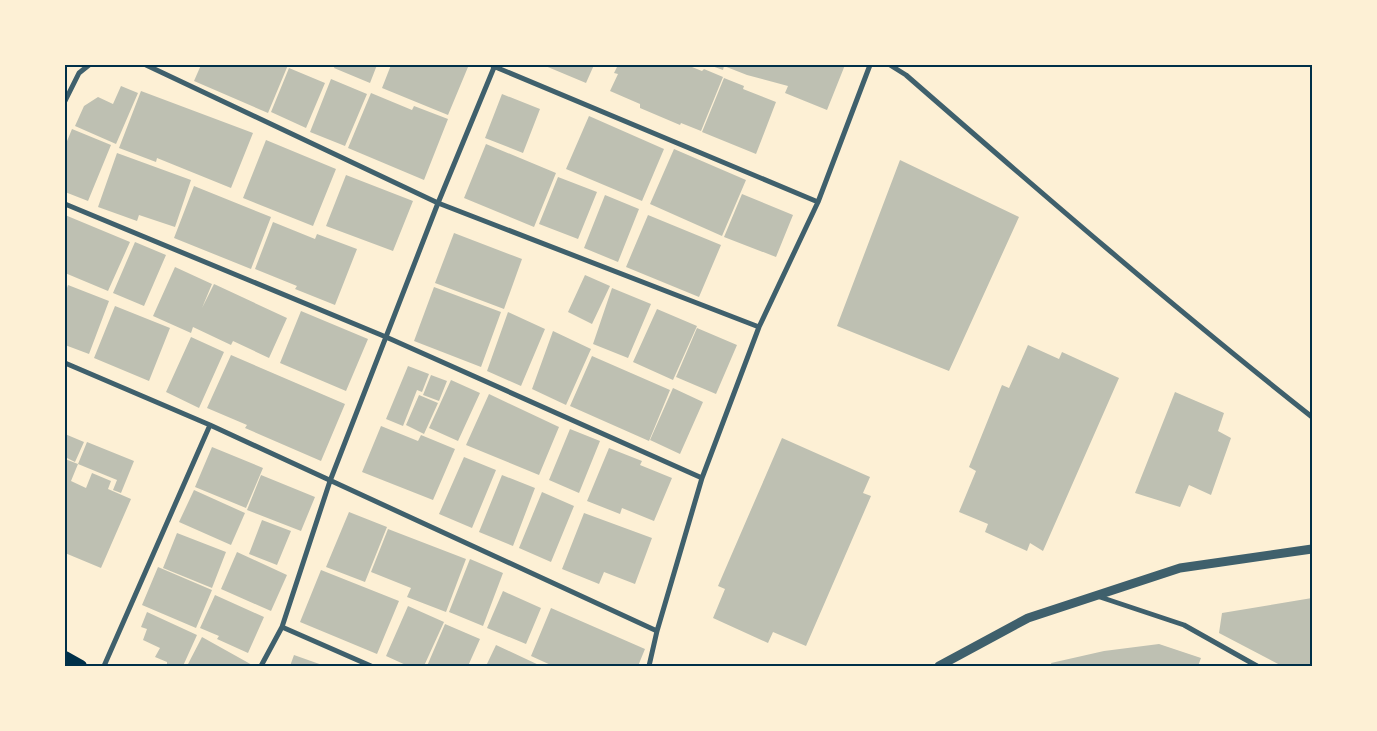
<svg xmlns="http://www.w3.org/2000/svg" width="1377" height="731" viewBox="0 0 1377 731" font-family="Inter,sans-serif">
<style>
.building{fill:#bec0b2}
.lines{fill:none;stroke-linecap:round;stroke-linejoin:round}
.minor{stroke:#3f606c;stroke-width:5}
.tertiary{stroke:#3f606c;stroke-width:9}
.primary{stroke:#003049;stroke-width:12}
.neatline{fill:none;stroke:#003049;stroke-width:2}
</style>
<rect width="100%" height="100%" fill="#fdf0d5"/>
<!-- building -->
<path class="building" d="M201,65H288L268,113L194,81Z
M335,65H377L370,83L334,68Z
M391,65H464L468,67L448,115L382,88Z
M543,65H594L586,83Z
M618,65H687L702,71L704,69L723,77L701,131L681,123L680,125L640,108V104L610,91L618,74L614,73Z
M709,65H845L827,110L785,93L788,86L747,75L724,66L723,70Z
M289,68L325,83L306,128L271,112Z
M724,78L744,86L743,89L776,102L756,154L702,132Z
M331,79L367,94L345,146L310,132Z
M121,86L138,93L116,144L75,126L84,106L98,97L113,104Z
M141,91L253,133L231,188L157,158L156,162L119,148Z
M371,93L412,110L414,106L448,119L424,180L348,148Z
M502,94L540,109L523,153L485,138Z
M589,116L664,149L642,201L566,169Z
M72,129L111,145L88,201L65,192V146Z
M266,140L336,169L313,226L243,198Z
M486,144L556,173L534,227L464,198Z
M674,149L746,180L722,236L650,204Z
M117,153L191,180L175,227L139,215L137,221L98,207Z
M900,160L1019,217L949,371L837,326Z
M346,175L413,201L393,251L326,226Z
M558,177L597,192L578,239L539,224Z
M194,186L271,217L251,269L174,238Z
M742,194L793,215L776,257L724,237Z
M605,195L639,209L618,262L584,248Z
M65,215L130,242L108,291L65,273Z
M648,215L721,245L699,297L626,267Z
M273,222L315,239L317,234L357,249L335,305L295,289L297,286L255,269Z
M454,233L522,259L504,309L435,283Z
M135,242L166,255L144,306L113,293Z
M175,267L212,284L202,308L214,284L287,318L269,358L233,341L231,345L193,327L191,333L153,316Z
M585,275L610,286L592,324L568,312Z
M68,285L109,301L89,354L65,345V294Z
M434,287L501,312L481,367L414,341Z
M612,288L651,304L628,358L593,344Z
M115,306L170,328L149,381L94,358Z
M657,309L697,326L673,380L633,362Z
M301,311L368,339L346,391L280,363Z
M508,312L545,329L521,386L487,371Z
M697,328L737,345L716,394L676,377Z
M553,331L591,349L566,405L532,389Z
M191,337L224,352L199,408L166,392Z
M1028,345L1059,359L1062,352L1119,378L1043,551L1030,543L1027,551L985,532L988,524L959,512L976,471L969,467L1002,385L1009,388Z
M231,355L345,404L321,461L245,428L247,425L207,408Z
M592,356L670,390L649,441L570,406Z
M408,366L429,374L422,392L417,390L403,426L386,419Z
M431,375L447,381L439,401L423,395Z
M451,380L480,393L458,441L429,428Z
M673,388L703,402L680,454L650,440Z
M1175,392L1224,413L1218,431L1231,438L1211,495L1189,485L1180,507L1135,493Z
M489,394L559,427L539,475L466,445Z
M419,395L438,403L424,434L406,425Z
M381,426L418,441L421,435L455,449L433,500L362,472Z
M570,429L600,441L579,493L549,480Z
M65,434L84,442L75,462L65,457Z
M782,438L870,477L863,493L871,496L806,646L773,632L768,643L713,618L725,589L718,586Z
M87,442L134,461L121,493L113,490L117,480L78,464Z
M212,447L263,468L246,508L195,487Z
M609,448L642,461L640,465L672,478L654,521L622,508L620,514L587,501Z
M464,457L496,470L472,528L439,514Z
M65,459L78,464L71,481L86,488L92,473L111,481L108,489L131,499L101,568L65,553Z
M261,475L315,497L301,531L247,510Z
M502,475L535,488L513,546L479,532Z
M194,490L245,513L231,545L179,522Z
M542,492L574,506L551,562L519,548Z
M349,512L387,527L365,582L326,567Z
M584,513L652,538L635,584L604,572L599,584L562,569Z
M262,520L291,531L277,565L249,554Z
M388,529L466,559L446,612L407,597L411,588L371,572Z
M177,533L226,552L212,588L163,568Z
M237,552L287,575L271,611L221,589Z
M470,559L503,573L483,626L449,612Z
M158,567L212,590L196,628L142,605Z
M321,570L399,601L377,654L300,622Z
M503,591L541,608L526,644L487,628Z
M215,595L264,617L248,653L217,639L219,636L200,628Z
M1312,598V666H1282L1219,633L1222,613Z
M408,606L444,622L424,666H408L386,656Z
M551,608L645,649L638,666H553L531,656Z
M147,612L197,635L183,666H167V662L155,657L160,648L143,640L147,629L141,627Z
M445,624L480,639L468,666H427Z
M202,637L254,666H187Z
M1159,644L1201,658L1198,666H1052L1051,663L1104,651Z
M496,645L541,666H486Z
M294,655L325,666H290Z"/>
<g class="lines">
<!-- minor -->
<path class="minor" d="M146,65L438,203L759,327
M890,65L906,75C1039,191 1173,307 1312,417
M493,66L818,202
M65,101L79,73L89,65
M65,204L386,337L702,478
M65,363L210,425L657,631
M1097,596L1184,625L1257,666
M282,627L371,666
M104,666L210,425
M261,666L282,627L330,481L438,203L495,65
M649,666L657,631L702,478L759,327L818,202L870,65"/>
<!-- tertiary -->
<path class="tertiary" d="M939,666L1028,618L1180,568L1312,549"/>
<!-- primary -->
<path class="primary" d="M65,657L81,666"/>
</g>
<!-- border -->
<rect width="1377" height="731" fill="none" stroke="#fdf0d5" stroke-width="132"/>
<rect x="66" y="66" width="1245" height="599" class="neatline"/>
</svg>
